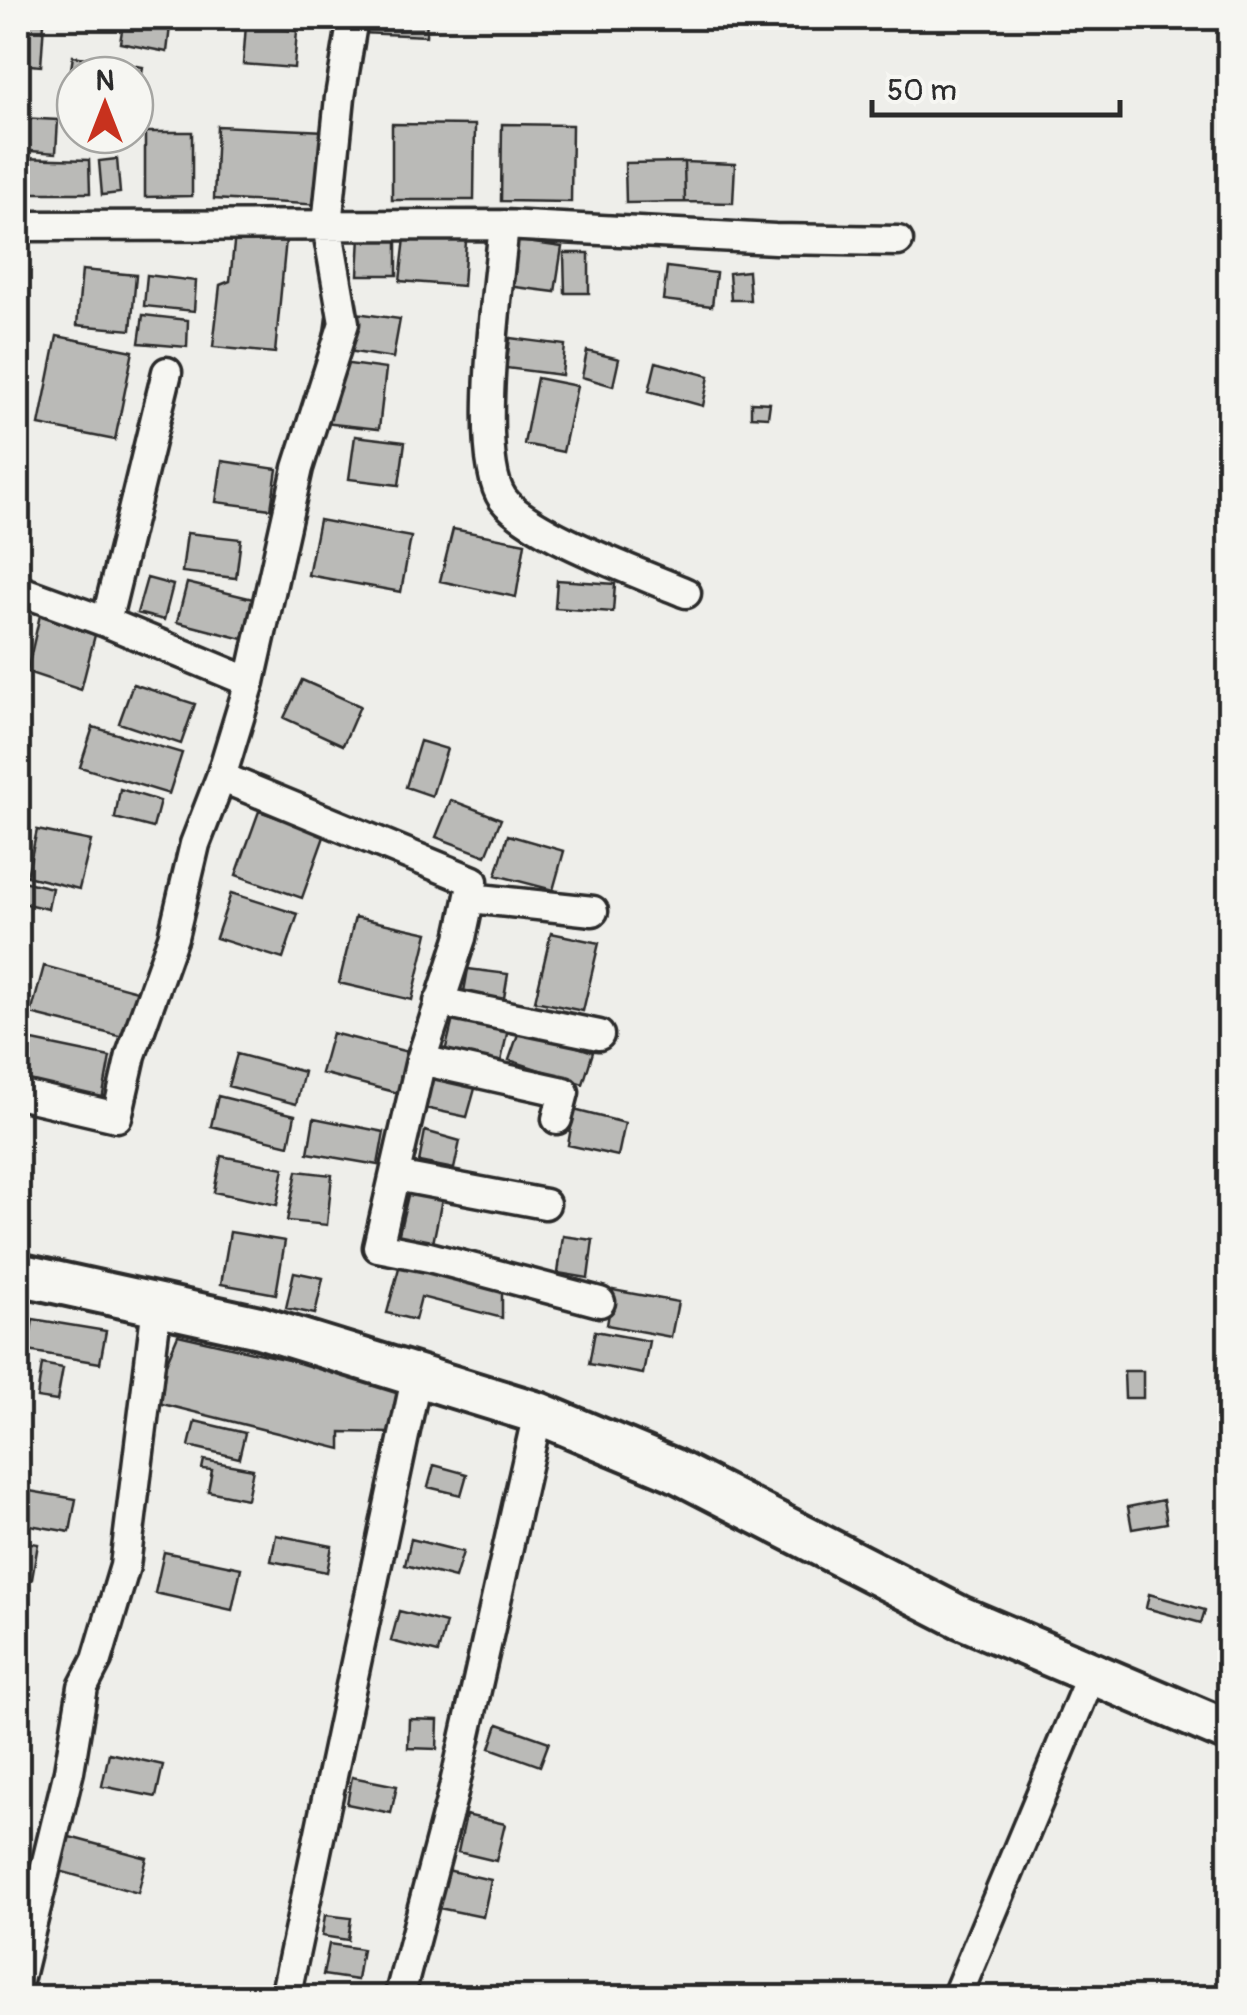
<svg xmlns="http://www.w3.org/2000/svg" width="1247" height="2015" viewBox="0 0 1247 2015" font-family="Pangolin,sans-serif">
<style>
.building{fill:#babab7;stroke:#2b2b2b;stroke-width:2.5}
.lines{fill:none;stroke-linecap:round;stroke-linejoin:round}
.street-casing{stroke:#2b2b2b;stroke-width:35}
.secondary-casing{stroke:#2b2b2b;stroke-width:48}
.street{stroke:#f6f6f2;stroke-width:28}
.secondary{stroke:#f6f6f2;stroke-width:40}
</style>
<rect width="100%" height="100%" fill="#eeeeea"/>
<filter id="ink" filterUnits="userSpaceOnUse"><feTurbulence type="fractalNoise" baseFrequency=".01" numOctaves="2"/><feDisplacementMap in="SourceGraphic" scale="20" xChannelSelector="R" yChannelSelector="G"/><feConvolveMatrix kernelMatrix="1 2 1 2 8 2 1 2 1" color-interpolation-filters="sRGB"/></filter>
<g filter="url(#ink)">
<!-- building -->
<path class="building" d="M124,18H171L167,52L120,43Z
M265,18H315L314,25L265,21Z
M363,18H427L426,36L362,33Z
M18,19L44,22L41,66L18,64Z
M246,25L297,31L294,68L243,64Z
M73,56L143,67L137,106L135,75H75V96L67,95Z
M20,118L58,120L56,153L18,150Z
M392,124L475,125L474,200H392Z
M502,124L572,125L571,202L501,201Z
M217,126L326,131L323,205L214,199Z
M145,132H192V196L145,197Z
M18,158L89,160L90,193H18Z
M117,159L120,193L102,195L99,161Z
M684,162L735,164L733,203L685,202Z
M684,162L685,202L626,203L625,163Z
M235,234L286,239L275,353L213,347L220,285L230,281Z
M360,236H397V275H358Z
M405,238L466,241L463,286L400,281Z
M513,240L562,247L555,292L507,286Z
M564,253H589V293H565Z
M667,267L716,273L712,306L663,300Z
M82,270L136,275L131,330L77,325Z
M748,271L750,300H731L729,273Z
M147,275L196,281L194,311L144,306Z
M327,309L400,319L393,358L322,347Z
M143,315L188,320L187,347L139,343Z
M57,336L133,351L115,440L39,425Z
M510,338L565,345L562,375L506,368Z
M587,351L619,359L613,386L582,377Z
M320,360L386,369L379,429L314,422Z
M656,362L709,376L703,406L649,391Z
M537,378L577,386L563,452L524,444Z
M751,402L770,403L768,417L751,416Z
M355,436L405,442L399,485L349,479Z
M222,461L277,469L271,509L216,502Z
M319,520L411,537L401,592L308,575Z
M453,529L525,543L516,597L440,581Z
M187,533L241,539L236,578L182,572Z
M147,578L173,585L164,620L137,613Z
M557,580L615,584L613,612L555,608Z
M187,583L253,599L243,639L177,622Z
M40,615L95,635L81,690L27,672Z
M302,680L360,706L343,745L284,718Z
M133,684L195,704L181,744L119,723Z
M93,727L182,753L169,794L80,767Z
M420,741L447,749L432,796L406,787Z
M120,789L160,801L153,828L115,818Z
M451,800L501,819L486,856L436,837Z
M259,811L325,834L302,898L236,875Z
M37,830L91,841L79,889L27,876Z
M508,835L564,851L553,890L496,875Z
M18,880L52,888L48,909L18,902Z
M231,893L298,914L283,959L216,938Z
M355,917L428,933L412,1000L339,983Z
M551,933L599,943L583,1011L535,1001Z
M44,966L137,991L123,1037L31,1014Z
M468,969L508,974L503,1004L463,997Z
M453,1019L508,1029L500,1066L445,1052Z
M520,1028L593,1052L583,1084L509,1060Z
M332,1033L408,1052L398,1093L321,1073Z
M28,1040L110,1057L102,1100L19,1083Z
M237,1054L304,1072L296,1104L228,1086Z
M433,1075L476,1085L467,1117L425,1108Z
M218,1096L295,1115L289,1145L211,1126Z
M574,1110L625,1123L618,1156L568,1145Z
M314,1118L384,1132L378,1165L308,1153Z
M425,1131L460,1141L454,1169L419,1162Z
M221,1156L284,1168L277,1205L214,1192Z
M297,1171L332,1175L327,1225L287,1221Z
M409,1191L442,1199L432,1248L397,1242Z
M230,1232L285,1241L276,1294L221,1284Z
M563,1236L593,1240L588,1278L558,1273Z
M400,1264L502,1291V1318L421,1297L415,1320L387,1313Z
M294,1272L323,1278L315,1314L286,1308Z
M613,1290L678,1302L671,1337L607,1325Z
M33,1319L106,1331L100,1363L28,1351Z
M595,1331L649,1341L643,1374L589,1364Z
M178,1335L398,1385L391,1433L341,1432V1449L150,1401Z
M42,1364L63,1368L57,1401L37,1398Z
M1124,1371H1143V1398H1125Z
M195,1421L245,1433L239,1458L189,1446Z
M204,1460L253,1469L247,1499L208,1491L212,1470L202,1469Z
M434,1465L467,1474L461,1495L428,1487Z
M18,1489L76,1499L70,1532L18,1523Z
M1163,1500L1167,1523L1132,1529L1128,1507Z
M276,1535L332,1546L327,1572L271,1561Z
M411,1539L463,1552L455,1578L405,1565Z
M18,1541L38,1544L32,1579L18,1577Z
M164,1552L241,1568L232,1610L155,1593Z
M1149,1594L1205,1610L1201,1623L1146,1608Z
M399,1611L446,1623L438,1653L391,1641Z
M409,1719L438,1720L437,1749L408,1748Z
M498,1724L549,1742L540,1766L490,1748Z
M109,1753L163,1765L156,1797L102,1786Z
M352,1777L397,1786L391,1813L347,1804Z
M466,1815L505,1824L496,1861L458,1852Z
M66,1836L147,1858L138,1893L56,1870Z
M447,1870L491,1880L483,1917L439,1908Z
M325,1915L351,1918L348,1940L322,1936Z
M329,1944L362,1949L357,1980L323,1975Z"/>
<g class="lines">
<!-- street casing -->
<g class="street-casing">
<path id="street" d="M504,225C499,280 473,458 503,499C529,534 642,574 686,593
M18,226L504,225L775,239L898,241
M18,590L106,622L250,682
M106,622L167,372
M221,777L473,881L461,938L421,1060L378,1247L429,1257L600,1302
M471,898L593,911
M439,1002L599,1035
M421,1060L564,1092L557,1119
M18,1094L117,1117L131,1055L173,937L195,844L221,777L250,682L298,468L344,323L327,225L340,97L353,18
M396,1176L545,1204
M18,1981L69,1771L83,1687L97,1660L125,1566L157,1305
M285,1998L417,1374
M399,1998L452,1797L538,1413
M956,1998L1092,1673"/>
</g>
<!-- secondary casing -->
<g class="secondary-casing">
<path id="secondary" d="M18,1274L259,1327L538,1413L672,1469L960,1617L1230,1732"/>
</g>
<!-- street -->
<use href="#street" class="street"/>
<!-- secondary -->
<use href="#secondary" class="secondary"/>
</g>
</g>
<!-- margin -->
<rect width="1247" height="2015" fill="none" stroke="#f6f6f2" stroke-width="60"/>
<rect x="30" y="30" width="1187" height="1955" fill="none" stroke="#2b2b2b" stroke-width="4" filter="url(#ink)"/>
<!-- north arrow -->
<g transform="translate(105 105)"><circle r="48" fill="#f6f6f2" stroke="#a5a5a2" stroke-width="2.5"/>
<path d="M0-8L18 38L0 25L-18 38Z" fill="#c8321e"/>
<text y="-15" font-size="28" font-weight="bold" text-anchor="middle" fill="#2b2b2b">N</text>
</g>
<!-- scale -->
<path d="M872 100v15h248v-15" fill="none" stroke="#2b2b2b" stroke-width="5"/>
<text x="887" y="100" font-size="30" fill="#2b2b2b" stroke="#f6f6f2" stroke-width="8" paint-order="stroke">50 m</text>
</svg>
